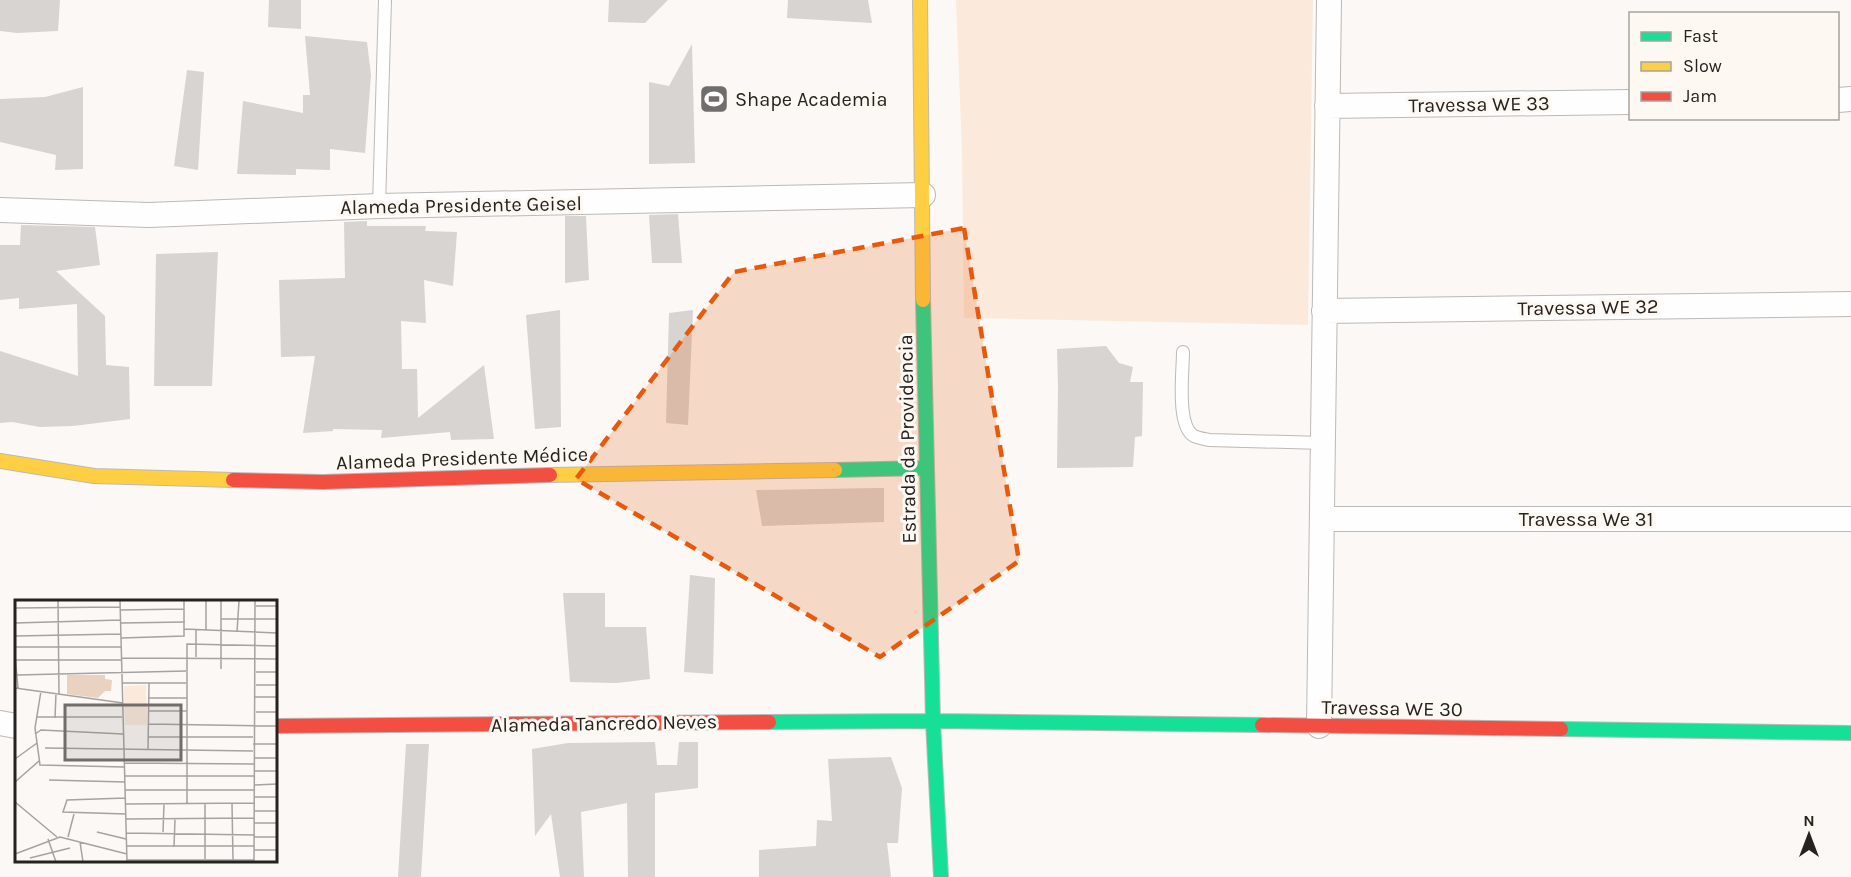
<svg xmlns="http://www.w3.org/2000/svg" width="1851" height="877" viewBox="0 0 1851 877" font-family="Karla,sans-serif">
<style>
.green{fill:#fbeadc}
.building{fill:#d7d4d2}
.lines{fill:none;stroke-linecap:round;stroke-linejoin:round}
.lane-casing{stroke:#bcb9b6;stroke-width:14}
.street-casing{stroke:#bcb9b6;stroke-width:26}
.fast-casing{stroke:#bcb9b6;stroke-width:16}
.slow-casing{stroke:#bcb9b6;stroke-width:16}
.jam-casing{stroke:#bcb9b6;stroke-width:16}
.lane{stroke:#fefefe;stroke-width:12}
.street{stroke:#fefefe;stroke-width:24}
.fast{stroke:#16e098;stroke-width:14}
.slow{stroke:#ffcf43;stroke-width:14}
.jam{stroke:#f24e42;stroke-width:14}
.marked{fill:#e8590c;fill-opacity:0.2;stroke:#e8590c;stroke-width:4.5;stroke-dasharray:12 8;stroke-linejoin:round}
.labels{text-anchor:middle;stroke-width:6;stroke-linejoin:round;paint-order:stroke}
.poi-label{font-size:20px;fill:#252220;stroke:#fef8f2;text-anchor:start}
.street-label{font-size:20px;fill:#252220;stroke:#fef8f2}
.inset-road{fill:none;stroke:#a5a2a0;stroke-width:1.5}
.view{fill:#706d6b;fill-opacity:0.15;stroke:#706d6b;stroke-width:3}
.inset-edge{fill:none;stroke:#252220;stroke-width:3}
</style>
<rect width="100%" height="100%" fill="#fbf8f5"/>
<!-- green -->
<path class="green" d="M956,0H1313L1308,325L964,318L962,151Z"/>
<!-- building -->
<path class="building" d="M0,0H60L58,31L17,33L0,31Z
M269,0H301V29L268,27Z
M609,0H668L645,23L608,22Z
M788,0H868L872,23L787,18Z
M305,36L367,42L371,75L365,153L330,149V170L296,169V175L237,174L243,101L303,113V95H310Z
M692,44L695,163L649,164V82L669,86Z
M187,70L204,72L198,170L174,166Z
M83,87V169L55,170L56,155L0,142V99L45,97Z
M678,214L682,263H652L649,215Z
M565,216H586L589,280L565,283Z
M367,221V226H426L425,231L457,232L453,286L424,280L426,323L401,321L402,369H417L418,418L484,365L494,439L451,440L450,432L381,438L382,430L333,429V431L303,433L315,356L281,357L279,280L345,278L344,222Z
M21,225L95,227L100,265L56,271L105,316L106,365L129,367L130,419L73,426L40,427L12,422L0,423V351L78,376L77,304L19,309V298L0,300V245H20Z
M218,252L212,386H154L156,254Z
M560,310L561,427L535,429L526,315Z
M693,310L688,425L666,423L669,313Z
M1106,346L1119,363L1133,367L1130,382H1143L1142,436L1135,437L1133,467L1057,468L1058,386L1057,349Z
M875,488H884V522L762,526L756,490Z
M690,575L715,578L713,674L684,672Z
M563,593H605V627H646L650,679L617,683L570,682Z
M655,742L657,765H677L679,742H698V788L655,793V877H628L627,803L581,812L584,877H560L551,814L535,836L532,749L568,743Z
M406,744H429L421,877H398Z
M891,757L902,788L898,843H887L891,877H759V850L816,846L817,820L832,821L828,759Z"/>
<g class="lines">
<!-- lane casing -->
<g class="lane-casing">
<path id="lane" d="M379,206L385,0
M1183,352C1183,371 1176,426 1194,436C1198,438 1205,439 1209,440L1323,443"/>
</g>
<!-- street casing -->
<g class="street-casing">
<path id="street" d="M1838,100L1851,99
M1327,106L1630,102
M0,210L149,215L379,206L923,195
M1324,311L1851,304
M1322,519H1851
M0,723L16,726
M1319,726L1329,0"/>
</g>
<!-- fast casing -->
<g class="fast-casing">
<path id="fast" d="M923,300L933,721L941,877
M835,470L927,468
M769,722L933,721L1262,725
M1561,729L1851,733"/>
</g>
<!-- slow casing -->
<g class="slow-casing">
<path id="slow" d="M920,0L923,300
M0,461L94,476L233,480
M550,475L835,470"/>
</g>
<!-- jam casing -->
<g class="jam-casing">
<path id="jam" d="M233,480L323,482L550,475
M1262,725L1561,729
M276,726L769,722"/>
</g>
<!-- lane -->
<use href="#lane" class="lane"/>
<!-- street -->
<use href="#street" class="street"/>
<!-- fast -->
<use href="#fast" class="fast"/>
<!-- slow -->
<use href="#slow" class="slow"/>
<!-- jam -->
<use href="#jam" class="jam"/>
</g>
<!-- marked area -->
<path class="marked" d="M964,228L1019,561L880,657L576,479L734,272Z"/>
<!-- icons -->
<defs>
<g id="stadium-square" transform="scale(1.5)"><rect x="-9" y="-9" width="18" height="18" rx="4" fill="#706d6b" stroke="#fef8f2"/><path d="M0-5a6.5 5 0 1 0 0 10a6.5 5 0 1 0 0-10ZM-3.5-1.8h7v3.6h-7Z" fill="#fff"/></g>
</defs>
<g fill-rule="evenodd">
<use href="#stadium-square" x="714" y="99"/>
</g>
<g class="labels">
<!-- poi labels -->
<g class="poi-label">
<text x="735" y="106">Shape Academia</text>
</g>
<!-- street labels -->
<g class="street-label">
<text transform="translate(1479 104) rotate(-1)" y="7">Travessa WE 33</text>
<text transform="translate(461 205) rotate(-1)" y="7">Alameda Presidente Geisel</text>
<text transform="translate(1588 307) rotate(-1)" y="7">Travessa WE 32</text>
<text transform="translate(907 439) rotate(-91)" y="7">Estrada da Providencia</text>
<text transform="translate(462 458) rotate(-2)" y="7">Alameda Presidente Médice</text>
<text x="1586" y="526">Travessa We 31</text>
<text transform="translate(1392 708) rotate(1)" y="7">Travessa WE 30</text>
<text transform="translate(604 723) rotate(-1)" y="7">Alameda Tancredo Neves</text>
</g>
</g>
<!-- overview -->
<g transform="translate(15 600)">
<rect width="262" height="262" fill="#fbf8f5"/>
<path d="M131,85L132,125H110L109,86Z" fill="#fbeadc"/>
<path d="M52,75H90V79L97,80L96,91H90L83,98L52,94Z" fill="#e9d2c0"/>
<path class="inset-road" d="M43,1L44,94M105,1L112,262M206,1V69M241,6H262M0,8L105,7M105,10L169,9M206,19H262M0,23L106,20M106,23L170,22M169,29L262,33M181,30V57M191,30V1M222,32L224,1M0,36L106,34M106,38L169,36V1M0,47H106M0,56L3,88M107,58L262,59M0,60H107M241,72H262M2,75L171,71M107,83H171M241,85H262M0,88L108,103M26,91L20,128L25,165L109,167M240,97H262M133,98H172M133,111H172M241,112H262M22,117H107M40,118L41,93M133,124L262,126M20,134L26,130L108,134M133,137H238M238,144H262M30,148L238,151M133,150L134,83M240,158H262M0,159L22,143M109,163L239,164M240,171H262M110,176H239M34,180L110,182M0,182L24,161M240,185L262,184M110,190H239M239,197H262M111,198L52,200L48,212L111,214M0,202L42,237M111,204L239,203M172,204V44L262,46M217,204L218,260M239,211H262M111,219L239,218M239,223H262M82,232L111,239M148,232L149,204M111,233L240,235M53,237L59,214M239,237H262M33,239L41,262M65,242L68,262M112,246H239M159,247L160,219M239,250H262M0,254L45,237L112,254M15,258L55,248M190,259V204M112,260H239M239,262L240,1"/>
<path class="view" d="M50,105H166V160H50Z"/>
<rect width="262" height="262" class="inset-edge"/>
</g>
<!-- legend -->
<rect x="1629" y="12" width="210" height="108" fill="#fef8f2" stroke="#a7a29e" stroke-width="1.5"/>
<rect x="1641" y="32" width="30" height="9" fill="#16e098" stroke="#a7a29e" stroke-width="1.5"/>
<text x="1683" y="42" font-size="18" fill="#252220">Fast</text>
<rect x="1641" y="62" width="30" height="9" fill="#ffcf43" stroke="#a7a29e" stroke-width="1.5"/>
<text x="1683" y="72" font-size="18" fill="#252220">Slow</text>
<rect x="1641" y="92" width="30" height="9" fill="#f24e42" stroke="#a7a29e" stroke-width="1.5"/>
<text x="1683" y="102" font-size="18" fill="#252220">Jam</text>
<!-- north arrow -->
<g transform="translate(1809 835)" stroke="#fef8f2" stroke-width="4.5" paint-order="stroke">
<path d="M0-4.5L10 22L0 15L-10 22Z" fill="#252220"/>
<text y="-9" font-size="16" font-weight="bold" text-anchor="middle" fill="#252220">N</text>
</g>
</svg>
